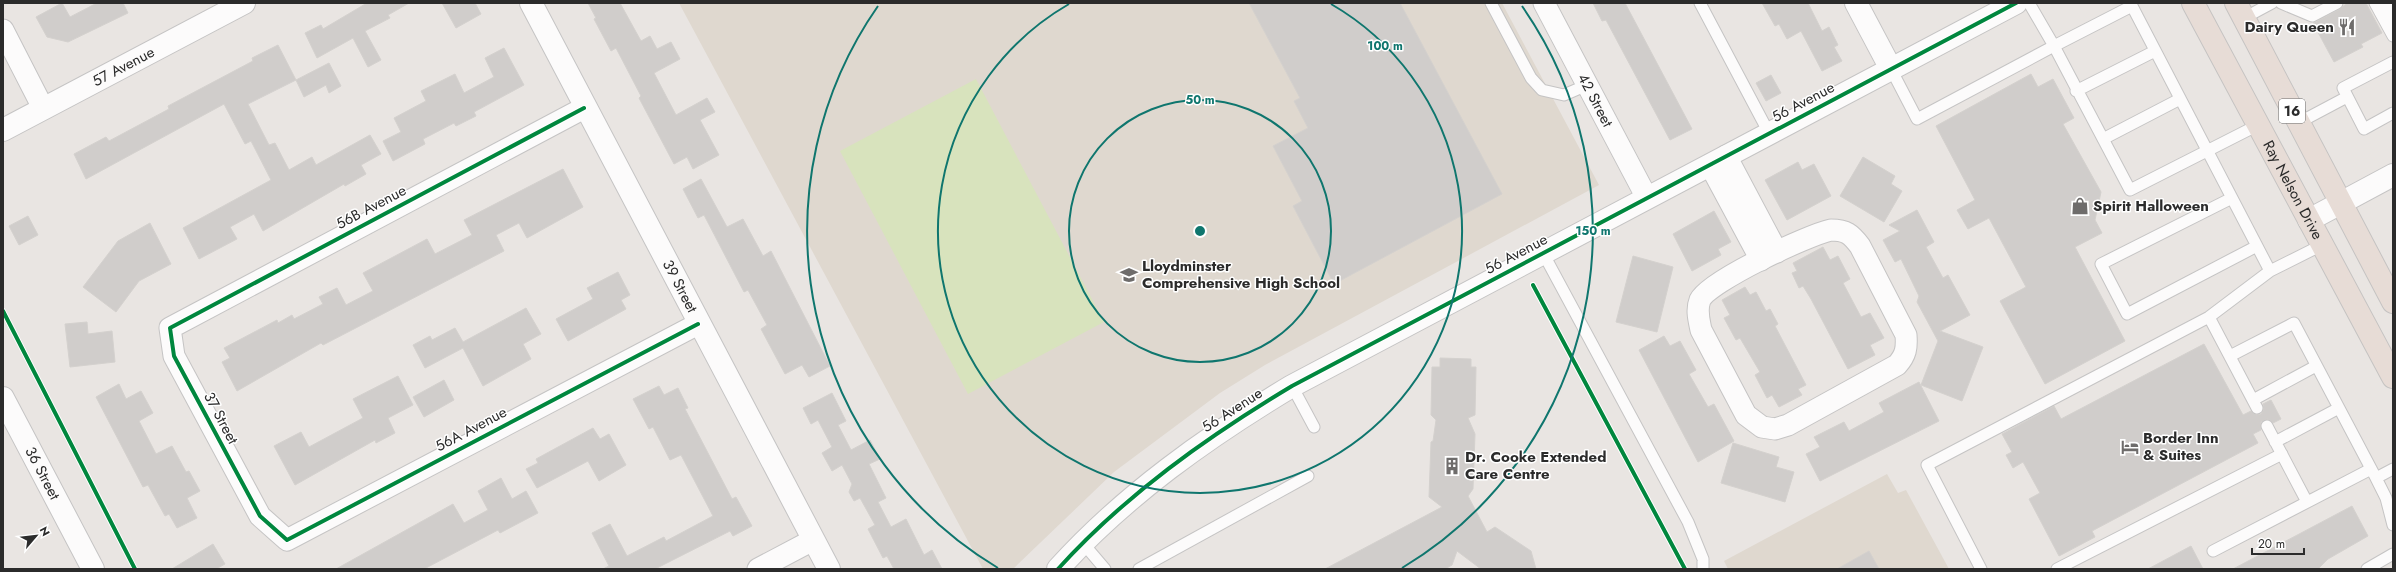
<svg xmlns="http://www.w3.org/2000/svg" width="2396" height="572" viewBox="0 0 2396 572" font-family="Jost,sans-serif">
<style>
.education{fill:#dfd8cf}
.pitch{fill:#d8e3bd}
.building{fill:#d0cdcb;stroke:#d4d1ce}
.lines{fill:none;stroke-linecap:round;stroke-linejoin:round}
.lane-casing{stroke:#c5c4c4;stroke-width:13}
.street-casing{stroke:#c5c4c4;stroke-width:23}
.secondary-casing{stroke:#c5c4c4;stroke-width:24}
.highway-casing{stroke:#c5c3c2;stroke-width:24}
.lane{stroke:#fcfbfb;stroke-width:11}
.street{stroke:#fcfbfb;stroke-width:21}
.secondary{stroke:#fcfbfb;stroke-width:22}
.highway{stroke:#e7dcd6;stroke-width:22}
.cycleway-casing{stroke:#fff;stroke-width:6}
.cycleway{stroke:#00873e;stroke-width:4}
.ring{fill:none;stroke:#0f766e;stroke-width:2}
.labels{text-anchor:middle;stroke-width:3;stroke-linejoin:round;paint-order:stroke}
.shield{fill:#fff;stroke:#6b6b6b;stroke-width:1}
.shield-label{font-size:14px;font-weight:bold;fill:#2b2b2b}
.poi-label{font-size:15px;font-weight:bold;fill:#2b2b2b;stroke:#fff;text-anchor:start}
.street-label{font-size:15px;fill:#2b2b2b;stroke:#fff}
.centre{fill:#0f766e;stroke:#fff;stroke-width:2}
.ring-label{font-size:12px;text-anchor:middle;font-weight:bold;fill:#0f766e;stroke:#fff;stroke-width:3;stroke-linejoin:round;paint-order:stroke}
</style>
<rect width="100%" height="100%" fill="#e9e5e2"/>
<!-- education -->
<path class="education" d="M679,3H1502L1599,185L1265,365L1220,393L1114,472L1013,569H983Z
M1887,474L1898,493L1906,490L1949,569H1728L1724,561Z"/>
<!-- pitch -->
<path class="pitch" d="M976,79L1104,322L968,394L840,151Z"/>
<!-- building -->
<path class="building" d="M62,3L70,17L97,3H123L128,13L68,42L47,37L36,17Z
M367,3H409L388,15L390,18L365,31L381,60L368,67L353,38L317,58L305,33L321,25L323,29Z
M442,3H475L481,14L456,28Z
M588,3H620L641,41L650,36L657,49L671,42L680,59L654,73L676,115L707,98L715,112L700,120L719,155L693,169L687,157L674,164L639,98L641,96L616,48L611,51L594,19L596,18Z
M1249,3H1400L1502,194L1334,284L1293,206L1302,201L1273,146L1308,128L1294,101L1300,98Z
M1593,3H1625L1692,129L1670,140L1606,20L1602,21Z
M1762,3H1808L1822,31L1829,27L1838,45L1834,47L1842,61L1822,71L1801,31L1787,39L1779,24L1775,26Z
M2347,3H2366L2382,33L2361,44L2363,47L2334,62L2313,23L2340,9Z
M278,45L296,80L248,104L269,145L275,143L289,170L312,157L316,165L370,135L381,154L361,165L366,174L345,186L344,184L263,231L254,214L230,227L237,239L199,259L183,228L271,180L251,141L245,144L224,104L86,179L74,154L106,137L109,141L169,109L168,106L253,61L252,58Z
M504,48L524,85L474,112L476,116L456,126L454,123L423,139L425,144L393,161L383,141L401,132L394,118L426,101L421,91L455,74L464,93L494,77L485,58Z
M329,63L341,86L329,93L326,85L304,97L296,80Z
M2031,74L2038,87L2053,79L2074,118L2063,124L2101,192L2095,220L2102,233L2075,247L2125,341L2045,384L2000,301L2026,287L1989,218L1968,229L1957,210L1975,200L1936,126Z
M1771,75L1781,93L1766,101L1756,83Z
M1863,157L1895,176L1891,184L1902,191L1884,222L1840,196Z
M1798,162L1802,170L1814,164L1831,196L1787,220L1765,180Z
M563,169L583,207L527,238L519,223L496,235L504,251L323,345L321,343L237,391L222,362L230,358L224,348L277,320L278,323L292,315L294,319L323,304L319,297L337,288L346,305L373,291L363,273L427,239L435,254L472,235L464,220Z
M701,179L727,227L743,219L763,256L771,251L830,366L809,377L802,365L785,374L761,329L767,325L748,290L744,292L704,215L698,218L683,189Z
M1917,210L1934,242L1926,247L1943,278L1948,275L1970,315L1940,331L1983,347L1962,401L1921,385L1938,341L1917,302L1919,296L1901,259L1895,262L1883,240L1900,231L1889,225Z
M1714,211L1731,242L1718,249L1721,255L1692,271L1673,234Z
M28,216L38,235L19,245L9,226Z
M150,223L171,264L139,281L116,312L83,287L118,241Z
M1823,247L1830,260L1838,256L1850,279L1843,283L1861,317L1870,313L1884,338L1870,345L1875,355L1848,369L1811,299L1803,286L1799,288L1792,273L1797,271L1793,263Z
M1633,256L1673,267L1657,332L1616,322Z
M618,272L630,295L621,300L626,309L568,341L556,319L593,299L587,288Z
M1745,287L1750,295L1756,292L1766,311L1770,309L1778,324L1775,326L1806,385L1798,389L1802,395L1779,407L1772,395L1767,398L1755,375L1760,372L1740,338L1736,340L1724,318L1730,315L1722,300Z
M526,308L541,334L523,344L531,359L483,386L463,348L425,368L413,345L430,336L432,340L455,328L463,342Z
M87,322L88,334L112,331L115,362L70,367L65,324Z
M1664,336L1670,346L1680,341L1696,370L1689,374L1708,407L1714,404L1734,441L1698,462L1639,350Z
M2204,344L2243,415L2251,411L2256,415L2261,414L2264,409L2263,404L2271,400L2281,419L2273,423L2268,419L2261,422V430L2253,434L2258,443L2092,531L2095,537L2059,556L2029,499L2040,493L2023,462L2013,468L2006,455L2012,452L2002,434L2054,406L2061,419Z
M1440,358L1471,359V367H1476L1475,415L1468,418L1475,434L1473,489L1468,496L1487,532L1495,527L1531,551L1536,569H1481L1457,551L1452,565L1445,569H1325L1442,507L1429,497L1431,442L1433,441L1436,420L1431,415L1432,367H1440Z
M398,376L413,405L388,418L395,433L376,443L375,440L295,485L274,446L301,432L309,447L363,418L353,399Z
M444,380L454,400L424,417L413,397Z
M1919,382L1939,421L1820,481L1806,454L1820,447L1814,437L1844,422L1849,431L1884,412L1879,403Z
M119,384L126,399L141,391L153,413L139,421L156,454L172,446L186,472L189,471L200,491L187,498L197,518L177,528L169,514L165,516L148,485L143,487L96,397Z
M659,386L664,395L678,388L688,408L685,409L732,499L736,497L752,526L733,536L730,531L655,569H603L609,566L592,533L610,524L627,556L664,537L666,541L713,516L681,455L670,460L653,427L649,429L633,399Z
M832,393L846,421L838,425L851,450L870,440L880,459L869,464L886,498L878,502L891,527L906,519L924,555L932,550L942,569H894L887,556L883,558L868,529L875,525L860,498L854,501L849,492L852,484L842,465L832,471L822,453L832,447L818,420L811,424L803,408Z
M593,428L600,439L609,434L626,465L599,481L588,461L537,488L526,469L538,463L536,459Z
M1733,443L1779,457L1776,467L1794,472L1785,502L1721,483Z
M501,478L512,499L526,491L538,513L500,533L498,530L424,569H336L453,504L464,523L488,510L478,491Z
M2352,506L2368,536L2328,559L2318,569H2233Z
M213,544L225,564L216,569H172Z
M2191,546L2203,569H2148Z
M1869,551L1879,569H1837Z"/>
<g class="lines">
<!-- lane casing -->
<g class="lane-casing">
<path id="lane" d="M1491,3L1531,78L1542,90L1564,95L1587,85
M1700,3L1769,133
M2029,3L2054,46L2132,6L2270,271
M2281,3L2312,16L2337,3
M2375,3L2393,36
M2385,3L2393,17
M2244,18L2272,3
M2393,62L2343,88L2364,129L2393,113
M1891,69L1917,119L2054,46L2130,190L2258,125
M2076,91L2155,51
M2298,123L2347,97
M2103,139L2180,99
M2232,198L2101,264L2127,314L2257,246
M1543,253L1688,522L1703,559V569
M2209,317L2257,408
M2230,356L2294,323L2376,478
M1292,386L1314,427
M2253,400L2316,366
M2267,426L2307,502
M2275,442L2339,408
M2393,469L2376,478L2386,498L2393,525
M1082,542L1105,569
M2213,551L2371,469
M1139,569L1308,476
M1981,569L1927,465L2209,317L2270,271L2322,245
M2057,569L2282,454
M2367,569L2393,554"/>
</g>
<!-- street casing -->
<g class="street-casing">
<g id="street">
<path id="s1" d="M1544,3L1647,198"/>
<path d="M3,30L43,108"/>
<path d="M584,108L170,328L174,356L260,516L287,540L698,324"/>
<path d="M1726,156L1777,252"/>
<path d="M1710,165L1761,260"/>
<path d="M1831,230C1846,230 1851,234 1860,246L1906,335C1907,348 1906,355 1897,365L1788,425L1775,429L1762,427L1746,415L1701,330C1699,320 1696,310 1700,300C1709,281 1808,235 1831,230Z"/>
<path d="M758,569L813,540"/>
</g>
</g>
<!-- secondary casing -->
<g class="secondary-casing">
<g id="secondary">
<path id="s2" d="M531,3L829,569"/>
<path d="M1856,3L1891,69"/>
<path id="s3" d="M3,130L244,3"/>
<path d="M2309,220L2393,175"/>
<path id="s4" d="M3,398L93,569"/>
<path d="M1058,569C1125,495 1207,437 1292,386L2016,3"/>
</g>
</g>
<!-- highway casing -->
<g class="highway-casing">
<g id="highway">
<path id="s5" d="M2193,3L2393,377"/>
<path d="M2236,3L2393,302"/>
</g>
</g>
<!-- lane -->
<use href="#lane" class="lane"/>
<!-- street -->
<use href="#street" class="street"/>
<!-- secondary -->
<use href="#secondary" class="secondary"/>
<!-- highway -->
<use href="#highway" class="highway"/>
<!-- cycleway casing -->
<g class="cycleway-casing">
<path id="cycleway" d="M584,108L170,328L174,356L260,516L287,540L698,324
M1533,285L1685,569
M3,311L135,569
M1058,569C1125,495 1207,437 1292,386L2016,3"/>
</g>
<!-- cycleway -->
<use href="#cycleway" class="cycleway"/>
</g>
<!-- distance rings -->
<g class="ring">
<circle cx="1200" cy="231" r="131"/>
<path d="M1331 4A262 262 0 1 1 1069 4"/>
<path d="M998 568A393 393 0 0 1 878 6M1522 6A393 393 0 0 1 1402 568"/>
</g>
<!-- icons -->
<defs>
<g id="restaurant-bare" transform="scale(1.38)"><path d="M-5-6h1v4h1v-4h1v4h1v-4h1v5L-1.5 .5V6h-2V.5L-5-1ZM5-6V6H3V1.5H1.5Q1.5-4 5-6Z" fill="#6e6c6b" stroke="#fff" stroke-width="2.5" paint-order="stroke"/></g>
<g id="shop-bare" transform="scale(1.38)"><path d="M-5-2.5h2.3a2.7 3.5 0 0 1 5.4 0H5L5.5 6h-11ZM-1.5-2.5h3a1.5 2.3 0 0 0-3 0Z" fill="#6e6c6b" stroke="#fff" stroke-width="2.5" paint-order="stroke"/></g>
<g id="school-bare" transform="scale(1.38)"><path d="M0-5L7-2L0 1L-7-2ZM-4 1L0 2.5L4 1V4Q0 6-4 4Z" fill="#6e6c6b" stroke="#fff" stroke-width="2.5" paint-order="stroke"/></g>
<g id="hotel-bare" transform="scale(1.38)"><path d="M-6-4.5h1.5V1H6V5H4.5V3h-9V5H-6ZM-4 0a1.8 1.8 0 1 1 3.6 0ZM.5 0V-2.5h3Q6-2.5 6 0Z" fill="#6e6c6b" stroke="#fff" stroke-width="2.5" paint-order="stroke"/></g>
<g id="building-bare" transform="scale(1.38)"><path d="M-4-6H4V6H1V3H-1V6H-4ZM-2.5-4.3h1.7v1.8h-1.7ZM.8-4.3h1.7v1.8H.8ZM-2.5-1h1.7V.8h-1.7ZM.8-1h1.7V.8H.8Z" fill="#6e6c6b" stroke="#fff" stroke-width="2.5" paint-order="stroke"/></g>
</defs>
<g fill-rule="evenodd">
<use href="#restaurant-bare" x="2347" y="27"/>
<use href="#shop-bare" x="2080" y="206"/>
<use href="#school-bare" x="1129" y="275"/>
<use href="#hotel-bare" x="2130" y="447"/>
<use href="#building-bare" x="1452" y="466"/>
</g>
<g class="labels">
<!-- shield labels -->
<rect class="shield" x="2279" y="99" width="26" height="24" rx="3"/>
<g class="shield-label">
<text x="2292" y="116">16</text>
</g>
<!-- poi labels -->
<g class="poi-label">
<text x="2334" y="32" text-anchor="end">Dairy Queen</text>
<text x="2093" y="211">Spirit Halloween</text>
<text x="1142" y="271">Lloydminster<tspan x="1142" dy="17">Comprehensive High School</tspan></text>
<text x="2143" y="443">Border Inn<tspan x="2143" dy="17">&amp; Suites</tspan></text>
<text x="1465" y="462">Dr. Cooke Extended<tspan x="1465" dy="17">Care Centre</tspan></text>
</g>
<!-- street labels -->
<g class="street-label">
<text dy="5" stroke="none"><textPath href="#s3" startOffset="136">57 Avenue</textPath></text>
<text dy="5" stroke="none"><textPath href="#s1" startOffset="110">42 Street</textPath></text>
<text transform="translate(1803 102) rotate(-28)" y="5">56 Avenue</text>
<text dy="5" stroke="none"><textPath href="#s5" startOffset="212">Ray Nelson Drive</textPath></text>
<text transform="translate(371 207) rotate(-28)" y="5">56B Avenue</text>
<text transform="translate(1516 254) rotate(-28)" y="5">56 Avenue</text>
<text dy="5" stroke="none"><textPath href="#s2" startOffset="320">39 Street</textPath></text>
<text transform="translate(1232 410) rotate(-33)" y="5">56 Avenue</text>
<text transform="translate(221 418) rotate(62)" y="5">37 Street</text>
<text transform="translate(471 429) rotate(-28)" y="5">56A Avenue</text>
<text dy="5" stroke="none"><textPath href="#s4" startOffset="85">36 Street</textPath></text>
</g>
</g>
<circle cx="1200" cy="231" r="6" class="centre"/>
<g class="ring-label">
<text x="1385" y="50">100 m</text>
<text x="1200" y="104">50 m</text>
<text x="1593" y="235">150 m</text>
</g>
<!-- border -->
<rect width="2396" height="572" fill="none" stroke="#2b2b2b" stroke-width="8"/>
<!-- north arrow -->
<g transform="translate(36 536) rotate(62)" stroke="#ffffff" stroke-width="3" paint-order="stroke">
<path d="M0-3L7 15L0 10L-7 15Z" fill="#2b2b2b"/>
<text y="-6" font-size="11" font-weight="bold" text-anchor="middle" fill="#2b2b2b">N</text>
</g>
<!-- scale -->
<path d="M2252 548v6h52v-6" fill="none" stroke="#2b2b2b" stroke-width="2"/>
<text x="2258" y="548" font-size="12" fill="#2b2b2b" stroke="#ffffff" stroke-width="3" paint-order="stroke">20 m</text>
</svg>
